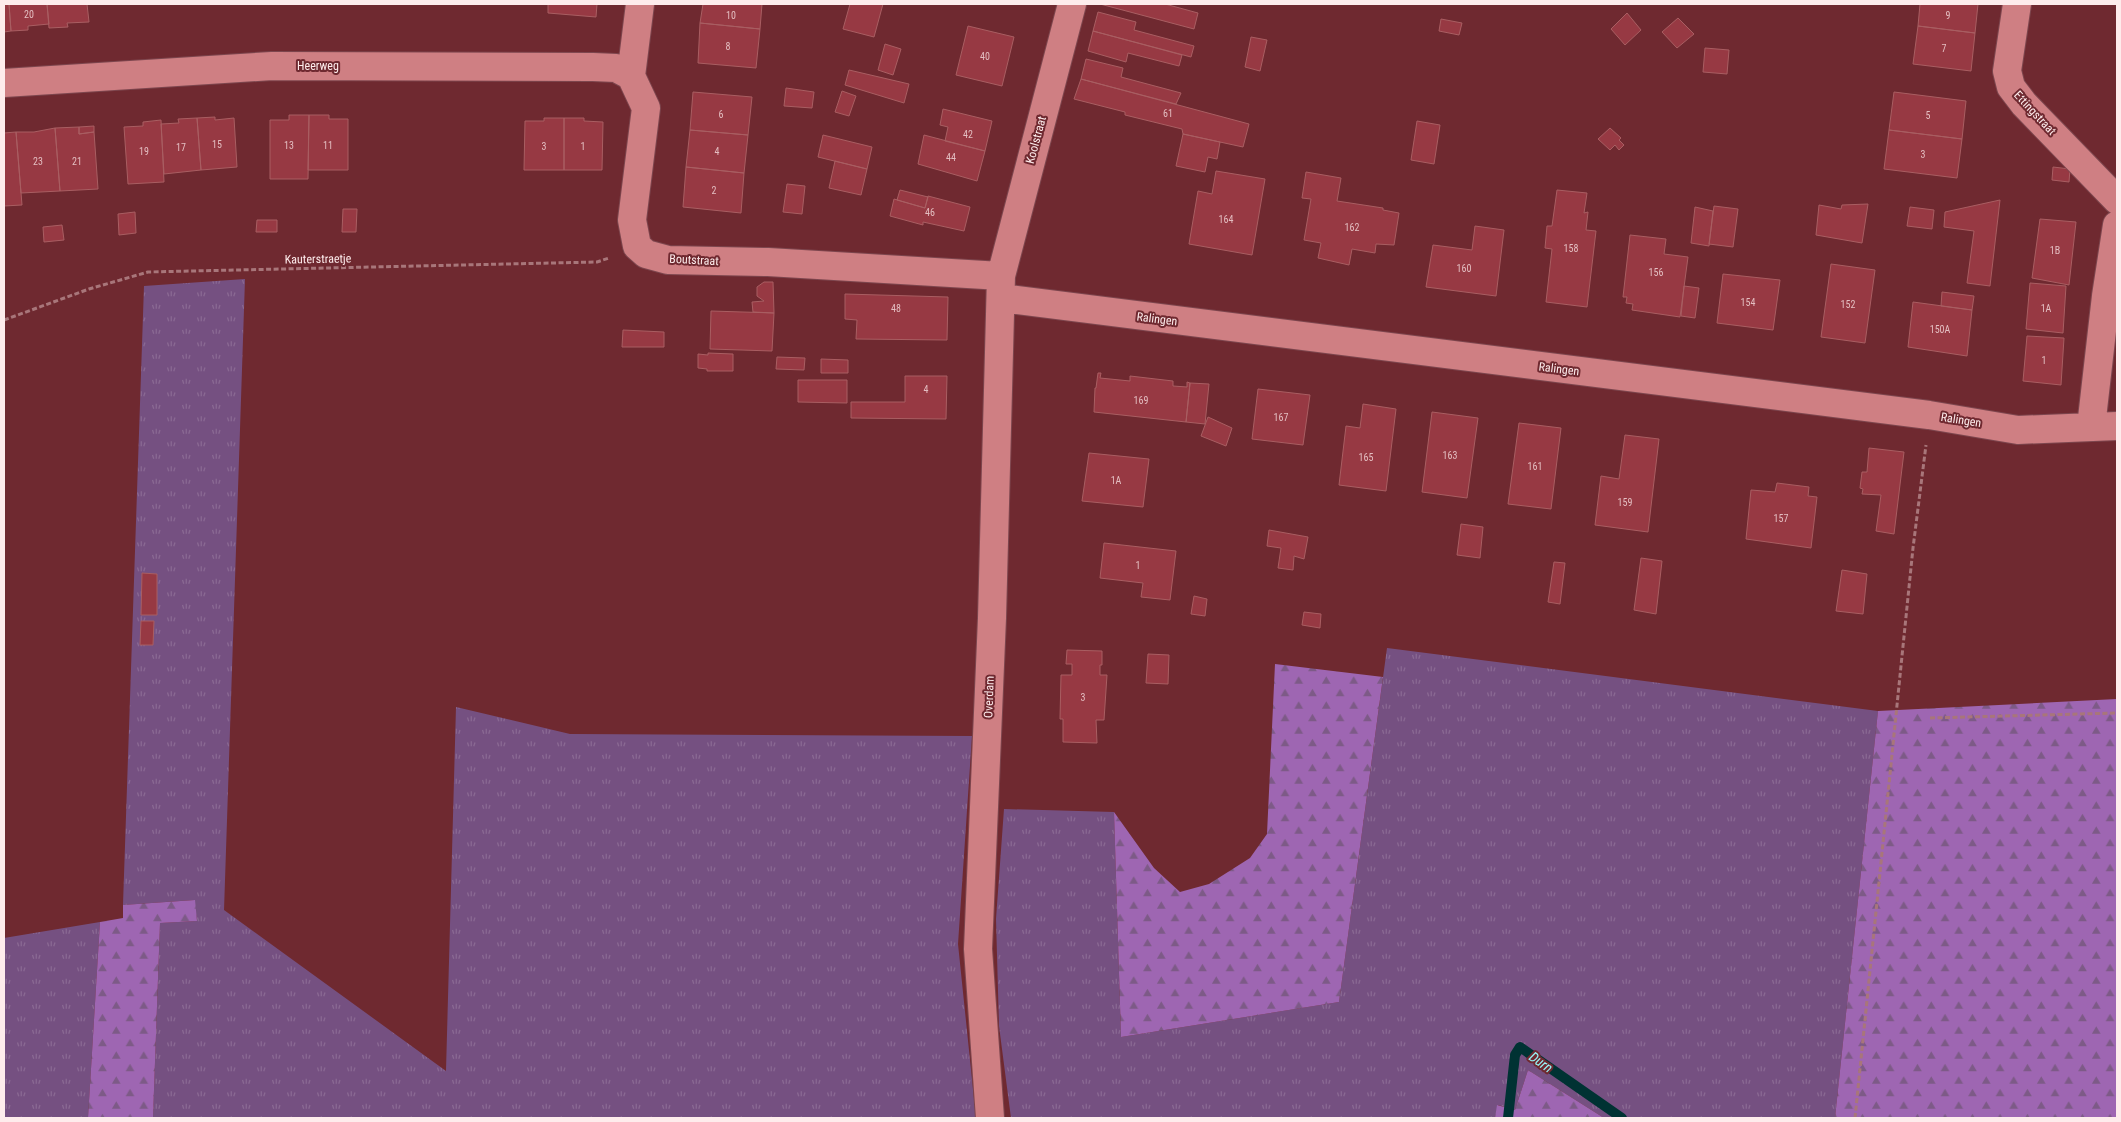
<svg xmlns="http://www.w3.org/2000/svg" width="2121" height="1122" viewBox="0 0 2121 1122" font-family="'Roboto Condensed',sans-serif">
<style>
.grass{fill:url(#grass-tufts)}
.forest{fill:url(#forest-firs)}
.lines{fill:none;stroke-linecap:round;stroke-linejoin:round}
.stream{stroke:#003233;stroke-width:10}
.building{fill:#973943;stroke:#a95e62}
.minor-casing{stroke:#7d464e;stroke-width:30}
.path{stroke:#a8767a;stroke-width:3;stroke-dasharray:5 2.5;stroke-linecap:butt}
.minor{stroke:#cf7f83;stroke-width:28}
.labels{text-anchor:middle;stroke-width:4;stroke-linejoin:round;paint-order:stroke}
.number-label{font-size:10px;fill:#e4bfc2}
.street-label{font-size:12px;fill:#feecec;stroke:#6f2930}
.water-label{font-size:14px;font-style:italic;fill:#95f8fa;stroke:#6f2930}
</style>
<defs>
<pattern id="grass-tufts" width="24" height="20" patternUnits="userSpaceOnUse" patternTransform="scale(1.25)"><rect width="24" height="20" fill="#755081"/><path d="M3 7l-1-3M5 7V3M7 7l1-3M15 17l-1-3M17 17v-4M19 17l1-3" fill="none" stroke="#8a6993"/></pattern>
<pattern id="forest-firs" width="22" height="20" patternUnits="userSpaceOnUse" patternTransform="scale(1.25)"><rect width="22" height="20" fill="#9e66b2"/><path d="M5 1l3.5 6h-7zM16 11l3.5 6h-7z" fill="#7d5a87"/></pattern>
</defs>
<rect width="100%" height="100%" fill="#6f2930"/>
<!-- grass -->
<path class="grass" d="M245,279L224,910L446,1071L456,707L570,734L972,736L958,944L976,1118H153L160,923L197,921L194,900L123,905L144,286Z
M1387,648L1878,711L1835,1118H1604L1528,1070L1515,1110L1498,1105L1495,1118H1011L999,1026L996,919L1004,809L1114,812L1121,1037L1339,1002Z
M100,922L88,1118H4V938Z"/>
<!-- forest -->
<path class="forest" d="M1275,664L1383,677L1339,1002L1121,1037L1114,812L1154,868L1180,892L1209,884L1250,858L1267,834Z
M2117,699V1118H1835L1878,711Z
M195,900L197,921L160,923L153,1118H88L100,922L123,918V905Z
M1528,1070L1604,1118H1495L1497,1105L1515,1110Z"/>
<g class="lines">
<!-- stream -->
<path class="stream" d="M1508,1118L1515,1055L1520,1047L1622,1118"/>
</g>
<!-- building -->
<path class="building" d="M4,4H9L11,31L4,32Z
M9,4H47L49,24L28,26V30L11,31Z
M47,4H87L89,22L67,23L68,27L49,28Z
M548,4H597L596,17L548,13Z
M703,4H762L760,29L700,23Z
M850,4H883L874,37L843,29Z
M1100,4H1165L1198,13L1194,29Z
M1920,4H1978L1975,33L1918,26Z
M1098,12L1136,22L1134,30L1194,46L1191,57L1093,31Z
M1627,13L1641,30L1625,45L1611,29Z
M1678,18L1694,34L1677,48L1662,32Z
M1441,19L1462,23L1459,35L1439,31Z
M700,23L760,29L756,68L698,63Z
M968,26L1014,37L1002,86L956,75Z
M1918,26L1975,33L1971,71L1913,64Z
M1093,31L1182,55L1179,66L1128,53L1126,62L1088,51Z
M1251,37L1267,40L1260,71L1245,67Z
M885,44L901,49L893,75L878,70Z
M1705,48L1729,50L1727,74L1703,72Z
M1086,59L1123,68L1121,77L1181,93L1176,104L1081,79Z
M849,70L909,84L904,103L845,85Z
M1081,79L1249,124L1243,147L1183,134L1182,129L1125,115V112L1074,99Z
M786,88L814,92L812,108L784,106Z
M842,91L856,96L849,116L835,112Z
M693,92L752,97L748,135L690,130Z
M1894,92L1966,101L1962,139L1889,130Z
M943,109L992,121L985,151L945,141L948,127L940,125Z
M289,115H309L308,179H270V120H289Z
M309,115H329V119H348V170H308Z
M215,117V120L234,118L237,167L201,170L197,118Z
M197,118L201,170L164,174L161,124L179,123L178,119Z
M544,118H564V170H524L525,121H544Z
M564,118H584V121L603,122L602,170H564Z
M161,120L164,182L128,184L124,127L143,126V122Z
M1417,121L1440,125L1434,164L1411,160Z
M94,126V132L79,134V127Z
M79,127V134L94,132L98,189L60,191L55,128Z
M55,128L60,191L21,193L16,132H34Z
M1610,128L1621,138L1619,140L1624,145L1619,150L1615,145L1610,150L1598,139Z
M690,130L748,135L744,173L686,167Z
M1889,130L1962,139L1957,178L1884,169Z
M16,132L22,205L4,206V133Z
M1183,134L1220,142L1217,159L1208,157L1205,172L1176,166Z
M823,135L872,147L867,169L818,157Z
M924,135L985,151L977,181L918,164Z
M835,161L867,169L861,195L829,188Z
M686,167L744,173L741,213L683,207Z
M2053,167L2070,169L2069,182L2052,180Z
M1216,171L1265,179L1252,255L1189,244L1198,191L1212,194Z
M1306,172L1341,178L1337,201L1383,208V210L1399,213L1394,245L1376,244L1375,253L1352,249L1349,265L1318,258L1321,243L1304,240L1311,199L1302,198Z
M787,184L805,186L802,214L783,212Z
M900,190L928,197L925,208L897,200Z
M1557,190L1587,193L1584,213L1588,212L1586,230L1596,231L1587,307L1546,302L1552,249L1545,248L1547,226H1552Z
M928,196L970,207L964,231L923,222V225L890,216L894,199L925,208Z
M2000,200L1990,286L1967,283L1974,231L1944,227L1945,212Z
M1868,204L1862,243L1816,235L1819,205L1841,209L1842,205Z
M1714,206L1738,209L1733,247L1709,244Z
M1695,207L1713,211L1709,246L1691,243Z
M1910,207L1934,210L1932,229L1907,226Z
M343,209H357L356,232H342Z
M135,212L136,233L119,235L118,214Z
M2040,219L2076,222L2069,285L2032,278Z
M257,220H277V232H256Z
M62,225L64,240L44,242L43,227Z
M1475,226L1504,230L1496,296L1426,287L1433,245L1472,250Z
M1630,235L1666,239L1664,254L1688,257L1680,317L1632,310L1633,304L1626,303L1627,297H1623Z
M1831,264L1875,270L1865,343L1821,337Z
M1723,274L1780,280L1773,330L1717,323Z
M764,282H773L774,313L753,312L752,302L764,301L757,296V287Z
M2030,283L2066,286L2063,333L2026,329Z
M1684,286L1699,288L1695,318L1681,316Z
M1942,292L1974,296L1972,310L1941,306Z
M845,294L948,297L947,340L856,339L857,320L845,319Z
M1913,302L1972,310L1967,356L1908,347Z
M711,311L774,313L772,351L710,349Z
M623,330L664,332V347H622Z
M2027,336L2064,338L2061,385L2023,381Z
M708,353L733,354V371H707V369L698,368V354L708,355Z
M777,357L805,358L804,370L776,369Z
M821,359L848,360V373H821Z
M1098,373H1101L1100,378L1130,381V376L1173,381V386L1187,387V382L1190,383L1186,422L1094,412L1095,388H1096Z
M905,376H947L946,419L851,418V402H905Z
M798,380H847V403L798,402Z
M1190,383L1209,384L1205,424L1186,422Z
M1258,389L1310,395L1303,445L1252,439Z
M1363,404L1396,409L1386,491L1339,485L1346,426L1360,428Z
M1432,412L1478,418L1467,498L1422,492Z
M1208,417L1232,428L1226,446L1201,436Z
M1519,423L1561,428L1551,509L1508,504Z
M1625,435L1659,439L1648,532L1595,525L1601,476L1619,479Z
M1869,448L1904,452L1894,534L1876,531L1881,495L1862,494L1863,489L1860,488L1862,472H1867Z
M1089,453L1149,459L1143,507L1082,501Z
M1777,483L1809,487L1808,496L1817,497L1811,548L1746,539L1751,490L1775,492Z
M1461,524L1483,527L1480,558L1457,555Z
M1269,530L1308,537L1304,559L1294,556L1293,570L1278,568L1281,548L1267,546Z
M1104,543L1176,551L1170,600L1141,597L1143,583L1100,578Z
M1641,558L1662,561L1656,614L1634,610Z
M1554,562L1565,563L1560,604L1548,602Z
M1842,570L1867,574L1863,614L1836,611Z
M142,573L157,574V615H141Z
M1194,596L1207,599L1205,616L1191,614Z
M1304,612L1321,614L1320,628L1302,625Z
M141,621H154L153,645H140Z
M1067,650L1102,651V665H1100V675H1107L1104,720H1096L1097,743L1063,742V719H1060L1061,675H1072V664H1066Z
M1148,654L1169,655L1168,684L1146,683Z"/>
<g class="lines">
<!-- minor casing -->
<g class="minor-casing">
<path id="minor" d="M640,4L631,76L646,108L632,220L637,246L646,254L668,260L768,262L1001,276
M2017,4L2007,71L2011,87L2024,104L2117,200
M4,83L272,66L593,67L616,68L631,76
M1001,298L1929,415L2018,430L2117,426
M2091,427L2106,296L2117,225
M990,1118L978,949L992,618L1001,276L1072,4"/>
</g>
<!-- path -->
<path class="path" d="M4,320L89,289L148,272L597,262L609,258
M1930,718L2117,713
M1855,1118L1913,548L1926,445"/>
<!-- minor -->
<use href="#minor" class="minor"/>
</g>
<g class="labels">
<!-- number labels -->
<g class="number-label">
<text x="29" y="18">20</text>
<text x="731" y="19">10</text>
<text x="1948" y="19">9</text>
<text x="728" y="50">8</text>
<text x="1944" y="52">7</text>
<text x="985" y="60">40</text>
<text x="1168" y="117">61</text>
<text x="721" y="118">6</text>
<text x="1928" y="119">5</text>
<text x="968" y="138">42</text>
<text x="217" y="148">15</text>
<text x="289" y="149">13</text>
<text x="328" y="149">11</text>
<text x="544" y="150">3</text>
<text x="583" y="150">1</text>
<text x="181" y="151">17</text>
<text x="144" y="155">19</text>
<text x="717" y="155">4</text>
<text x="1923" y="158">3</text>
<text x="951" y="161">44</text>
<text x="38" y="165">23</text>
<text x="77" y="165">21</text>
<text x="714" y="194">2</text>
<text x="930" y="216">46</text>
<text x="1226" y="223">164</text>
<text x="1352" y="231">162</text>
<text x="1571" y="252">158</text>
<text x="2055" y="254">1B</text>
<text x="1464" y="272">160</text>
<text x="1656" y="276">156</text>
<text x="1748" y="306">154</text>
<text x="1848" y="308">152</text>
<text x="896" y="312">48</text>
<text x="2046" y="312">1A</text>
<text x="1940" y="333">150A</text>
<text x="2044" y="364">1</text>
<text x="926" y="393">4</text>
<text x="1141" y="404">169</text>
<text x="1281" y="421">167</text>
<text x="1450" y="459">163</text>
<text x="1366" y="461">165</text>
<text x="1535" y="470">161</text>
<text x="1116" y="484">1A</text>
<text x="1625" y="506">159</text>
<text x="1781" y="522">157</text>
<text x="1138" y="569">1</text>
<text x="1083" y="701">3</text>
</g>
<!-- street labels -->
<g class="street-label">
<text x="318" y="70">Heerweg</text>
<text transform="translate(2035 113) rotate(47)" y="4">Ettingstraat</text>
<text transform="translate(1036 140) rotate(-75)" y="4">Koolstraat</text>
<text transform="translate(318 259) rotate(-1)" y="4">Kauterstraetje</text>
<text transform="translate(694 260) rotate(3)" y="4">Boutstraat</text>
<text transform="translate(1157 319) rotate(7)" y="4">Ralingen</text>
<text transform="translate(1559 369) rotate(7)" y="4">Ralingen</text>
<text transform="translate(1961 420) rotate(9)" y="4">Ralingen</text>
<text transform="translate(989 697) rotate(-88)" y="4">Overdam</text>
</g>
<!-- water labels -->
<g class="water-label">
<text transform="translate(1541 1062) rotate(35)" y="5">Durn</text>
</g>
</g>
<!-- border -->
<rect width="2121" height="1122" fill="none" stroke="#feecec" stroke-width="10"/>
</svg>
